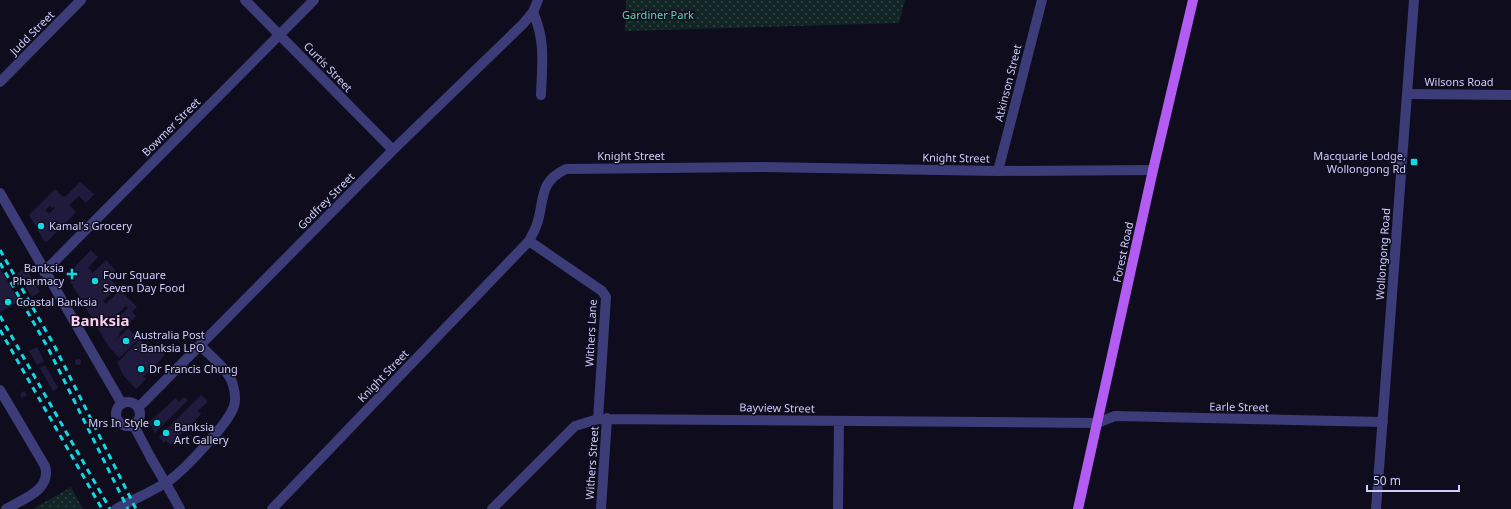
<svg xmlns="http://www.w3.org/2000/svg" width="1511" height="509" viewBox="0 0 1511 509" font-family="'Noto Sans',sans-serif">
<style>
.grass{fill:url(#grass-dots)}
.building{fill:#201b3c;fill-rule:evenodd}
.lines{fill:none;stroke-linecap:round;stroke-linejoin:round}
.minor{stroke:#3b3c78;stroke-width:10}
.tertiary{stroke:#3b3c78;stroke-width:10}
.primary{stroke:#b25cf3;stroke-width:10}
.rail{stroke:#11d9e3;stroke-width:3;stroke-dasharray:6 5;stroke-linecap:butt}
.tertiary-bridge{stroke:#3b3c78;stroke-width:10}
.poi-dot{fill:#11d9e3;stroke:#0f0d1d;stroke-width:1.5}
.labels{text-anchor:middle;stroke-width:3;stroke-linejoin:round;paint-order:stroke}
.park-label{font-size:11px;fill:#5fd5b1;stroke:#0f0d1d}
.street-label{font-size:11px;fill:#cfccfb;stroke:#0f0d1d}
.poi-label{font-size:11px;fill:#cfccfb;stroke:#0f0d1d;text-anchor:start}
.district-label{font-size:15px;font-weight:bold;fill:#fbceed;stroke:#0f0d1d}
</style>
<defs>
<pattern id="grass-dots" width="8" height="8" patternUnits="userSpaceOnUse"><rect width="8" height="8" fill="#112624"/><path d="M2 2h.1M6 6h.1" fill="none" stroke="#334445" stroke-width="1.8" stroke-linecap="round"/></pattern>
</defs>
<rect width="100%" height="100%" fill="#0f0d1d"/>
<!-- grass -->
<path class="grass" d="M626,0H905L899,23L625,31Z
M71,487L83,509H33Z"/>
<!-- building -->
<path class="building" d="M80,182L94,194L86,203L79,196L69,205L76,212L47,242L44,241L29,215L55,189L63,197L64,196L65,197ZM50,206L52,208L54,206L55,208L49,214L45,210Z
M91,250L98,257L88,268L93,273L106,260L116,271L109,278L118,287L103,301L106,304L120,290L137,307L132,312L136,316L119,334L120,335L114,342L128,328L133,334L138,330L143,335L119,358L109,347L68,278V274ZM126,306L128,308L109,326L107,324Z
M0,268L19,301L1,312L0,310Z
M26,268L40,292L32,297L17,273Z
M140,339L150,350L148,352L149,353L155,346L165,355L143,377L146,379L136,389L124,376L117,363Z
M37,347L44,361L37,365L29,351Z
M75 362a3 3 0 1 1 6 0a3 3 0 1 1-6 0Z
M45,365L58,388L53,391L40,368Z
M24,391L27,395L22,398L20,394Z
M201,395L208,401L198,411L201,414L171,445L166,441L164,443L159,437Z
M184,397L188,400L155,433L149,422L176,398L179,402Z"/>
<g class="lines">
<!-- minor -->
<path class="minor" d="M245,0L393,150
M538,0L533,12C546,42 542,63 541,95
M0,82L81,0
M1407,94L1511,95
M998,171L1042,0
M529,241L602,291L606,297L598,419
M44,272L314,0
M0,390L45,466C52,490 23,499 6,509
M138,408L393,150L523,24L533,12
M116,509C134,499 154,491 170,480C185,469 229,423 234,406C236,400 235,392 233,385C229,370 211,357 200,345
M272,509L529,241C532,235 535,230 537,224C545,200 538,182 566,169L761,167L998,171L1153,170
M492,509L575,426L598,419L1097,423L1115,416L1383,422
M601,509L607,418
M838,509L839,421"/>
<!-- tertiary -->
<path class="tertiary" d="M0,193L122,404
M116 414a12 12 0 1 1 24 0a12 12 0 1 1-24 0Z
M133,424L151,458
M173,496L180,509
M1376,509L1414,0"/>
<!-- primary -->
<path class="primary" d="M1078,509L1153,170L1193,0"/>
<!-- rail -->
<path class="rail" d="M0,250L54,345L136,509
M0,263L48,348L128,509
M0,316L110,509
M0,330L102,509"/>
<!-- tertiary-bridge -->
<path class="tertiary-bridge" d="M151,458L173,496"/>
</g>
<!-- markers -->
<g class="poi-dot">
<rect x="1410" y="158" width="8" height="8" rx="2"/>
<circle cx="41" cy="226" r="4"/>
<path d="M70 268h4v4h4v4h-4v4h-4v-4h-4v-4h4z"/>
<circle cx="95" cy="281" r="4"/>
<circle cx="8" cy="302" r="4"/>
<circle cx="126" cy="341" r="4"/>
<circle cx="141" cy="369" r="4"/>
<circle cx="157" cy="423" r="4"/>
<circle cx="166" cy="433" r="4"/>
</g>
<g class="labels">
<!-- park labels -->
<g class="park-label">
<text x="658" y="19">Gardiner Park</text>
</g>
<!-- street labels -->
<g class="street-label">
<text transform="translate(32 33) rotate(-45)" y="4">Judd Street</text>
<text transform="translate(328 67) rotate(46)" y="4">Curtis Street</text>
<text x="1459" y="86">Wilsons Road</text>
<text transform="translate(1008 83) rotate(-76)" y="4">Atkinson Street</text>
<text transform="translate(171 127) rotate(-45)" y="4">Bowmer Street</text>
<text x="631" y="160">Knight Street</text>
<text transform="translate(956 158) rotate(1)" y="4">Knight Street</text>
<text transform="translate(326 201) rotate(-45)" y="4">Godfrey Street</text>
<text transform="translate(1123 252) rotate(-78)" y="4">Forest Road</text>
<text transform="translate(1383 254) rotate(-86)" y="4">Wollongong Road</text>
<text transform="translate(591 333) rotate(-87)" y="4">Withers Lane</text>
<text transform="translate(383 376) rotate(-46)" y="4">Knight Street</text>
<text transform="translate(1239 407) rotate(1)" y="4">Earle Street</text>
<text transform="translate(777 408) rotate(1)" y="4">Bayview Street</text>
<text transform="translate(592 463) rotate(-86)" y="4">Withers Street</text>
</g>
<!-- poi labels -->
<g class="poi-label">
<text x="1406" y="160" text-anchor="end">Macquarie Lodge,<tspan x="1406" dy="13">Wollongong Rd</tspan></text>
<text x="49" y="230">Kamal's Grocery</text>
<text x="64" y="272" text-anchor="end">Banksia<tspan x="64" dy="13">Pharmacy</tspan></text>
<text x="103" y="279">Four Square<tspan x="103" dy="13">Seven Day Food</tspan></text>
<text x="16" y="306">Coastal Banksia</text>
<text x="134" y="339">Australia Post<tspan x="134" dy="13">- Banksia LPO</tspan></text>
<text x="149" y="373">Dr Francis Chung</text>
<text x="149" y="427" text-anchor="end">Mrs In Style</text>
<text x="174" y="431">Banksia<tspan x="174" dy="13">Art Gallery</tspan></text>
</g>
<!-- district labels -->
<g class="district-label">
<text x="100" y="326">Banksia</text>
</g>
</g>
<!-- scale -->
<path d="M1367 485v6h92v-6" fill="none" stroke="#cfccfb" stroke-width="2"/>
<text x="1373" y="485" font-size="12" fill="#cfccfb" stroke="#0f0d1d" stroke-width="3" paint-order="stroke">50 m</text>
</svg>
